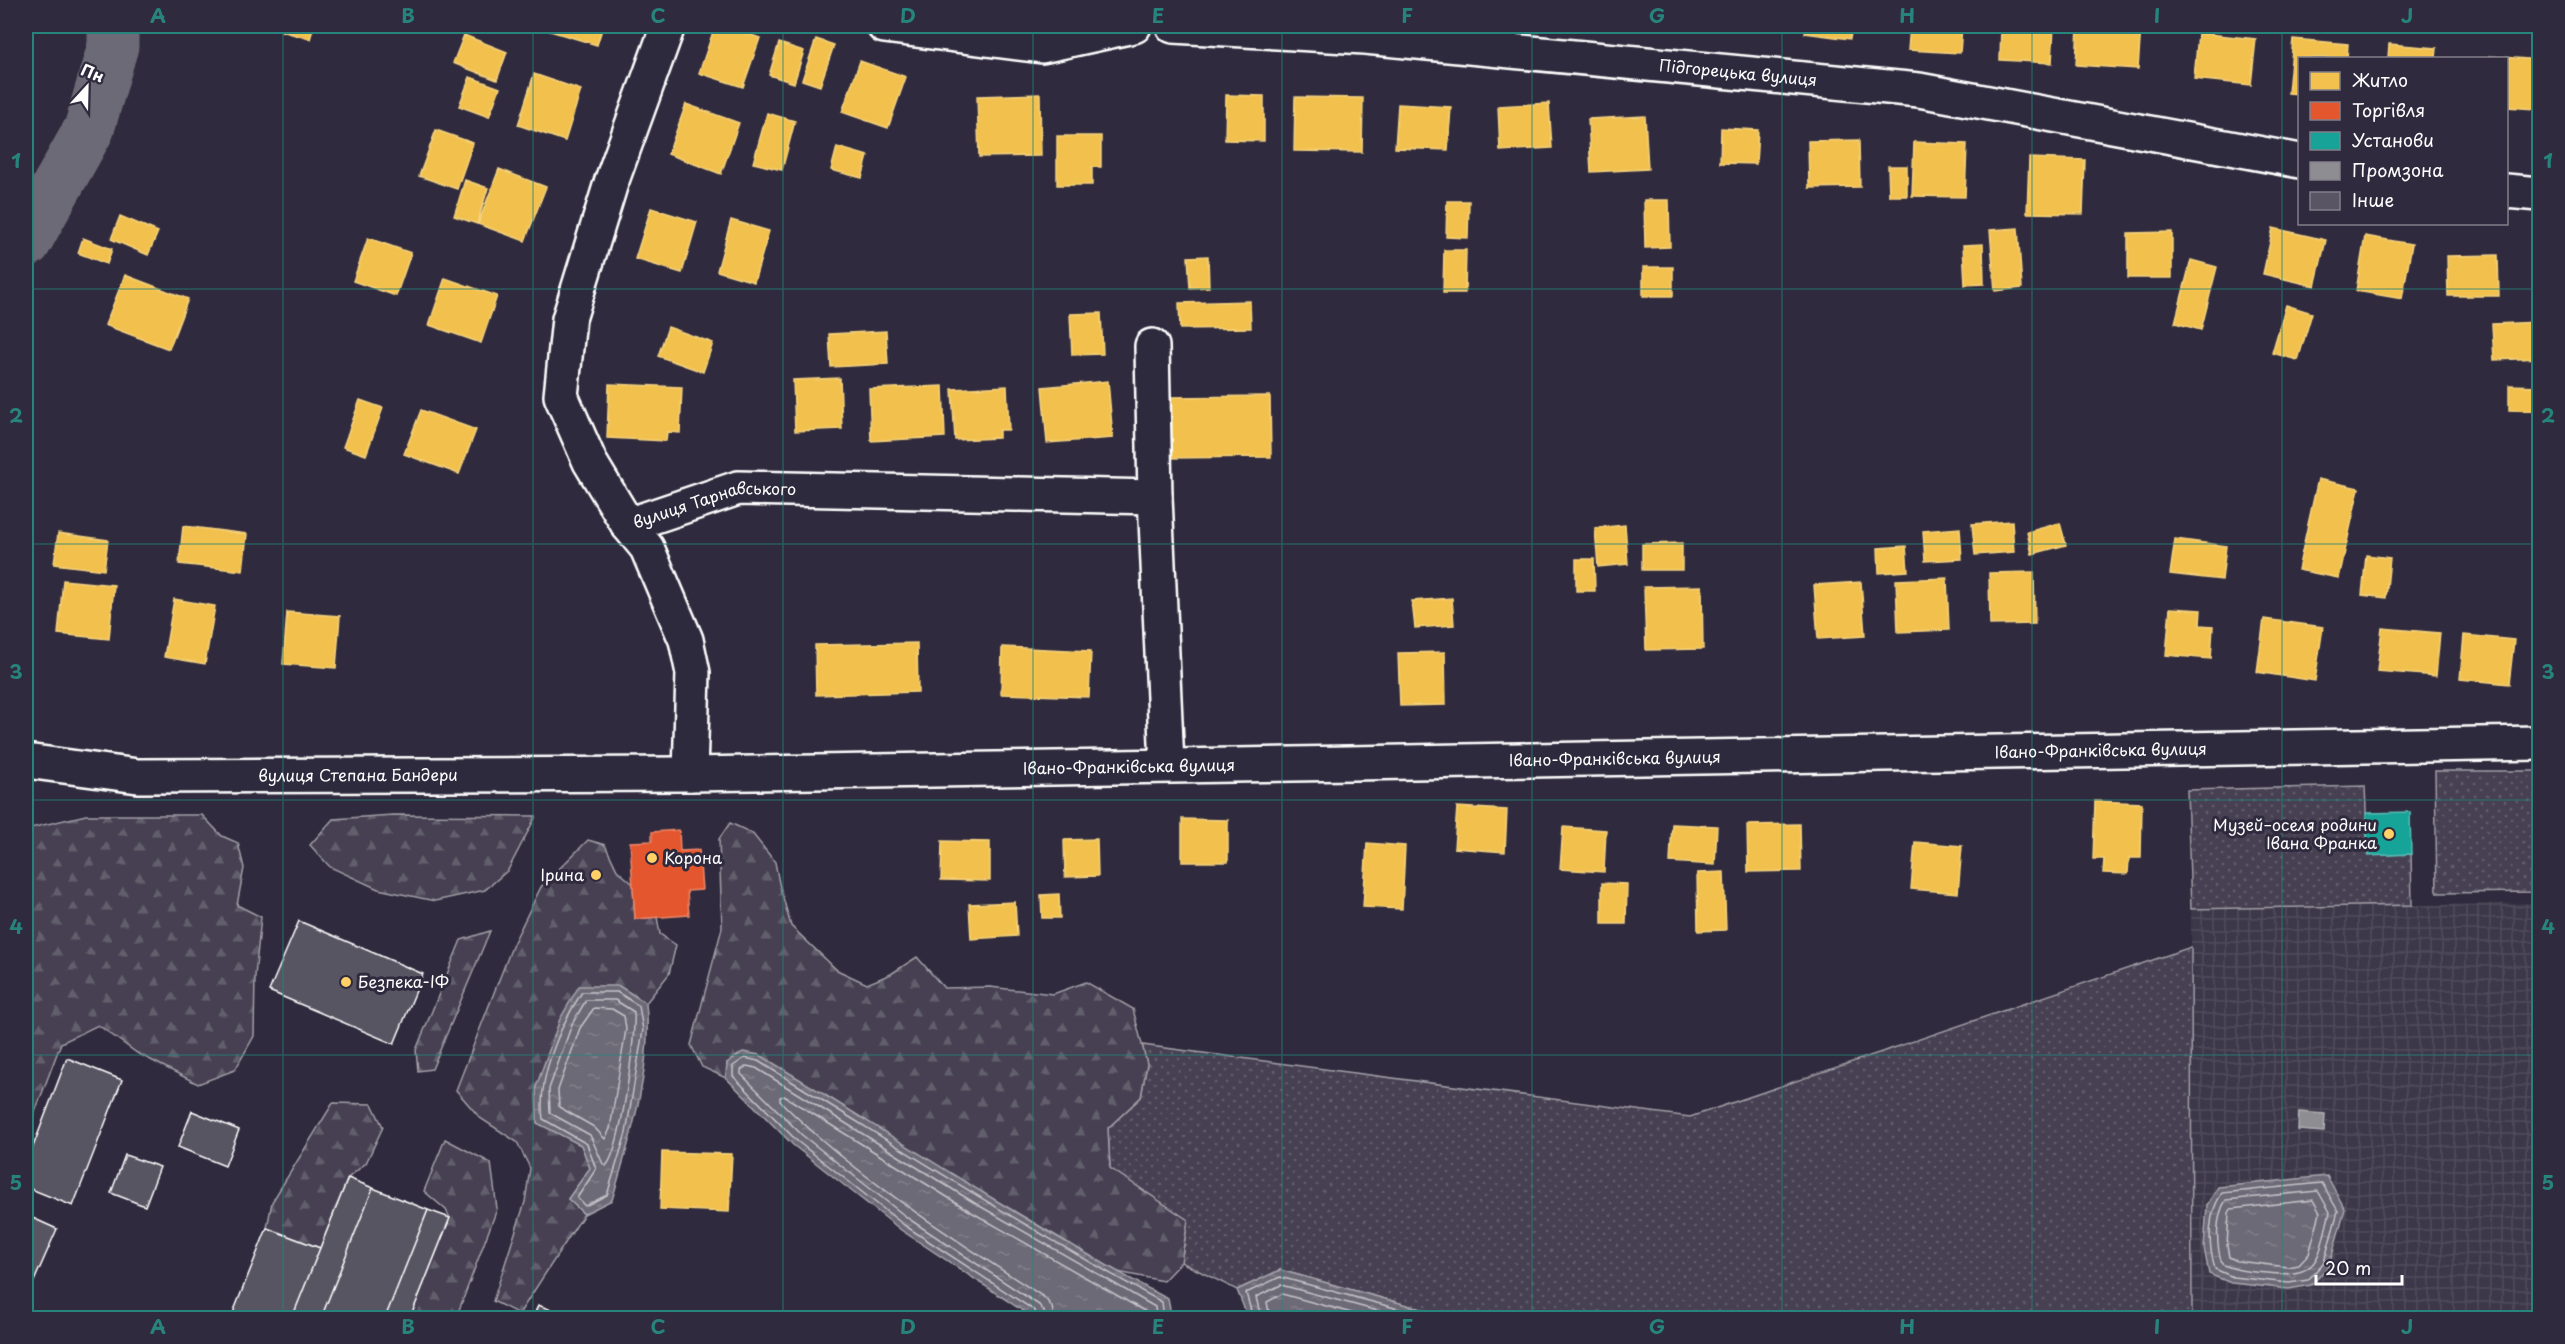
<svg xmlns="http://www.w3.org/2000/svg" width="2565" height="1344" viewBox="0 0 2565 1344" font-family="'Playpen Sans',sans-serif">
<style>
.industrial{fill:url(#industrial-grid)}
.grass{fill:url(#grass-dots);stroke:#a2a0a8;stroke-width:1.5}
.forest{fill:url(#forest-firs);stroke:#a2a0a8;stroke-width:1.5}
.water{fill:url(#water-ripples);stroke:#a7a6ad;stroke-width:1.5}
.homes{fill:#f2c14e;stroke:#f6d483;stroke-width:1.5}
.shops{fill:#e4572e;stroke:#ec896d;stroke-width:1.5}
.public{fill:#17a398;stroke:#5dbfb7;stroke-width:1.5}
.industry{fill:#8d8d92;stroke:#afafb3;stroke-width:1.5}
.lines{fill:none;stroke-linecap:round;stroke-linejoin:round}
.shore{stroke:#c5c3c9;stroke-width:1.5}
.river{stroke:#6d6a77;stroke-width:51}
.building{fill:#595564;stroke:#fff;stroke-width:1.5}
.minor-casing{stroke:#fff;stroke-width:38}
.secondary-casing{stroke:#fff;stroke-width:38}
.minor{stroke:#2f2a3d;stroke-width:33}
.secondary{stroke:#2f2a3d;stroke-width:33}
.grid{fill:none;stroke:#27847c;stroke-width:1.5;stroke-opacity:0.55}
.poi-dot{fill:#ffd166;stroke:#2f2a3d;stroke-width:2}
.labels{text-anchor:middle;stroke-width:6;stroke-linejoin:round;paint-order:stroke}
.street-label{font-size:16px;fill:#fff;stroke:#2f2a3d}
.poi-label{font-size:16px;fill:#fff;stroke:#2f2a3d;text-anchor:end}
.neatline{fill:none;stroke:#27847c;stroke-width:2}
.grid-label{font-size:20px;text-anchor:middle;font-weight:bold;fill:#27847c}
</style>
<defs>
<pattern id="industrial-grid" width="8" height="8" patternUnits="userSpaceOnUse" patternTransform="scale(1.5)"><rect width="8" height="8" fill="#3c3749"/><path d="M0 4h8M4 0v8" fill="none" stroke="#504b5b"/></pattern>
<pattern id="grass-dots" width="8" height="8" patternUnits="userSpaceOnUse" patternTransform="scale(1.5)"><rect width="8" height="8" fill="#464152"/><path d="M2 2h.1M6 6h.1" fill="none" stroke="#625e6c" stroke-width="1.8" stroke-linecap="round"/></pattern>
<pattern id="forest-firs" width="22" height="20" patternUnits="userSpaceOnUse" patternTransform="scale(1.5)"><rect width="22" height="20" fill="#464152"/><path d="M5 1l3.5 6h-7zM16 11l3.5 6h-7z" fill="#625e6c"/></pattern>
<pattern id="water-ripples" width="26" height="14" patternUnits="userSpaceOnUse" patternTransform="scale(1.5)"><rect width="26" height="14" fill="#6d6a77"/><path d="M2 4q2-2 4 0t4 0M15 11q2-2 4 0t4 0" fill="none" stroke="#83808b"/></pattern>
</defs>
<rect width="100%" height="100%" fill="#2f2a3d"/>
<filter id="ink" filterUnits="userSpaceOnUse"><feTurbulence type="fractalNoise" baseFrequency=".0167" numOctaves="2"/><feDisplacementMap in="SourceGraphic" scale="12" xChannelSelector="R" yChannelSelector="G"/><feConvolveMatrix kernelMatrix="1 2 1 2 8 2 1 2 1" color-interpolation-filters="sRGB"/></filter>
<g filter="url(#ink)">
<!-- industrial -->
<path class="industrial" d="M2539,903V1318H2192L2191,909Z"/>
<!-- grass -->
<path class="grass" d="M2435,771H2539V892L2437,893Z
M2365,786L2368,855L2411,854L2412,905L2191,909L2187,790Z
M2191,947L2192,1318H1454L1280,1270L1237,1290L1181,1262L1188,1220L1110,1169L1108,1128L1141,1097L1147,1064L1142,1045L1690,1117Z"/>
<!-- forest -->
<path class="forest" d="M86,815H202L222,836L238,843L244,868L237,905L261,917L255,976L254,1036L235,1070L198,1084L137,1053L98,1025L61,1043L26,1136V829Z
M393,815L536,816L508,870L485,890L435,901L378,889L330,867L310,845L333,819Z
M730,823L752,833L775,862L779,883L791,926L837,970L867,984L891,974L917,957L944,988L990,987L1053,994L1086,982L1133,1009L1147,1064L1141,1097L1108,1128L1110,1168L1188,1220L1181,1262L1163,1281L1118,1272L985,1194L727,1063L726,1078L702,1067L691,1045L722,928L719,839Z
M588,840L605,845L617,870L633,884L635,919L657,917L660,934L676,945L669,974L646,1003L619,986L537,1122L581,1145L590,1168L568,1199L584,1214L519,1314L493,1301L525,1202L530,1168L517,1142L480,1118L456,1090L513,944L541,887Z
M490,931L432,1069L418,1071L416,1050L461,940Z
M333,1103L372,1104L383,1127L366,1163L348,1178L320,1248L267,1228L272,1202Z
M445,1139L491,1163L497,1209L456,1318H410L450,1218L446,1210L424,1191Z"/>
<!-- water -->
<path class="water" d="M579,986H619L646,1003C653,1066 630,1140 612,1200L584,1214L568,1199L590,1168L581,1145L537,1123L536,1087L560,1019Z
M743,1052L760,1055C895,1137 1028,1225 1168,1299L1171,1314L1168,1318H1035L1023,1311L901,1230L793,1145L726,1078L727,1063Z
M2327,1176L2345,1209L2329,1266L2311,1285L2289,1289L2231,1283L2209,1274L2204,1248L2207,1205L2218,1187Z
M1280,1270L1454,1318H1248L1237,1290Z"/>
<!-- homes -->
<path class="homes" d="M282,26H314L310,39L281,31Z
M549,26H603L597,45L547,30Z
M715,26H725L760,38L743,87L699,73Z
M1697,26H1746V28Z
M1806,26H1852L1850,39L1805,33Z
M1910,26H1962L1960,53L1908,50Z
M2001,26H2054L2052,63L2000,60Z
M2078,26H2141L2138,69L2076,65Z
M2343,26H2378V33L2343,29Z
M2198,33L2256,39L2251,85L2194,79Z
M464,35L507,52L497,80L453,63Z
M816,39L834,45L820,86L802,80Z
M2293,39L2348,44L2347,58H2300V94L2288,93Z
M779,43L804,51L794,83L769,75Z
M2389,44L2437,48L2436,58H2388Z
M2489,56L2540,60L2536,109L2506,107V58H2489Z
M860,61L906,77L888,128L842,112Z
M534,74L581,90L565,141L518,125Z
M470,77L500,88L489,117L459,106Z
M1040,94L1041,156L979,157L977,96Z
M1226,95L1264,96V141L1225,140Z
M1295,97L1363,98L1362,152L1294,151Z
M1549,103L1552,148L1500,151L1498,106Z
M686,104L739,123L721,174L668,154Z
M1398,104L1451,107L1448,150L1395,148Z
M767,113L795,121L782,170L753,163Z
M1645,116L1648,169L1591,172L1588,119Z
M1721,128L1758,130L1756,164L1720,163Z
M436,130L473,143L457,189L419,176Z
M1057,136H1101V167H1092V185H1057Z
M1859,140L1860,187L1809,188L1808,141Z
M1914,142L1967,144L1965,197L1912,196Z
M837,147L868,156L862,178L831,170Z
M2029,158L2085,160L2083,214L2027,213Z
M1888,166H1907V196H1889Z
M499,169L546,187L525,241L478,224Z
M465,180L488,188L477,224L454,216Z
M1644,200H1669L1670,247L1645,248Z
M1447,201H1469L1468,238L1446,237Z
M651,208L697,222L682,273L635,259Z
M120,216L158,232L148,255L111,239Z
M731,220L769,231L754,282L717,271Z
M2018,228L2022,288L1995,291L1990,230Z
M2273,228L2326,240L2315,286L2263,274Z
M2172,232V278H2128V233Z
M2365,236L2412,244L2402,299L2356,291Z
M83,238L112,249L107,264L78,253Z
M368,238L411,253L396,296L353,281Z
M1983,244L1984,284L1965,285L1963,245Z
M1444,250H1466L1465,293H1443Z
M2498,255L2499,296H2448L2447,256Z
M1208,256L1209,287L1190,288L1188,257Z
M2191,260L2217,267L2201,330L2175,323Z
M1643,267H1673V296H1643Z
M125,275L188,299L169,349L105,325Z
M445,278L497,296L481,343L429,325Z
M1250,301L1251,328L1180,329L1179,303Z
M2286,305L2312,313L2298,360L2272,353Z
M1101,313L1103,354L1072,355L1070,314Z
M2540,322V358L2494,360L2492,324Z
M668,327L713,343L703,372L658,356Z
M886,331L888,364L831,367L829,334Z
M840,378L842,429L795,431L793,380Z
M1108,381L1113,438L1047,443L1042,387Z
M609,384L682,387L680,433L667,432L666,441L607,438Z
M2509,385L2540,386V411L2509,410Z
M943,386L945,437L871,441L869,389Z
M1007,386L1009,430H999V438L955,440L952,389Z
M1270,396L1271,457L1168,458L1167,397Z
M360,400L383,408L366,455L343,447Z
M421,410L476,430L459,474L404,454Z
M2318,479L2359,488L2339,578L2298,570Z
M2012,521L2014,552L1975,555L1972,524Z
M2060,523L2066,545L2032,554L2027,532Z
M1625,525L1628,564L1598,567L1595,528Z
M183,526L247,534L243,571L179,564Z
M1960,528L1962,559L1925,561L1923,531Z
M58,533L108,540L104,570L54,564Z
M2175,539L2226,546L2222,580L2170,574Z
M1682,543V570H1642V544Z
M1906,546L1908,571L1879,573L1878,548Z
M2366,555L2390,558L2386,598L2362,595Z
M1576,559H1594L1595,591H1576Z
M2034,572L2035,624L1990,625L1989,573Z
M1947,578L1949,630L1898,632L1896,580Z
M63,580L114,585L109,639L58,634Z
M1861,582L1865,636L1818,639L1814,585Z
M1702,586L1703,649L1646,650L1644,587Z
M1452,598L1454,625L1415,628L1412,601Z
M174,599L215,606L205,664L164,657Z
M2170,608L2201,610L2200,625L2213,626L2211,659L2166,655Z
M287,612L340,616L336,668L283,664Z
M2264,619L2323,627L2315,681L2257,672Z
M2382,628L2440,633L2436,676L2377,671Z
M2464,635L2514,640L2509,684L2460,679Z
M917,643L918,692L816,695L815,645Z
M1002,647L1091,651L1089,697L1001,694Z
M1445,652L1446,705L1400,706L1398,653Z
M2095,801L2142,803L2141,858H2129L2128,874L2103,873L2104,859H2093Z
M1457,807L1507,810L1505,852L1454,848Z
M1182,819L1228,820V862H1182Z
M1672,824L1717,826L1715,865L1670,862Z
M1800,824L1801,871L1748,872L1747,825Z
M1563,827L1606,830L1604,872L1560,869Z
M1097,839L1098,876L1065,877L1064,840Z
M942,841L990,842V881L941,880Z
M1915,842L1962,846L1958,893L1911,889Z
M1367,843L1405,846L1402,909L1363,907Z
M1724,872L1726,930L1698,931L1697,873Z
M1602,883L1627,884L1626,924H1602Z
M1059,894L1060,918H1042L1041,895Z
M1015,902L1017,936L971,939L969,904Z
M662,1152L732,1154L729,1212L660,1209Z"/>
<!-- shops -->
<path class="shops" d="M679,830L680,851L699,850L702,890L687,891L689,915L635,919L630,842L652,841V832Z"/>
<!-- public -->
<path class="public" d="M2410,812L2411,854L2368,856L2366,813Z"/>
<!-- industry -->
<path class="industry" d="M2299,1112L2325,1114L2324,1132L2298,1130Z"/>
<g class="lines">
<!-- shore -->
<path class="shore" d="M582,992H617L639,1006L643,1030L626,1133L607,1195L585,1206L577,1198L596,1169L587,1144L543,1119C537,1078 560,1026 582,992Z
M586,1000H615L634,1012C636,1037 621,1150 606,1166L603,1164L590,1135L550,1113L549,1089L572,1024Z
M594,1008L612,1009L624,1016L626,1029L610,1129L605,1139L594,1127L559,1107L558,1090L580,1028Z
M2322,1183L2338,1211L2324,1262L2308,1280L2289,1283L2233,1277L2215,1269C2208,1245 2207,1214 2222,1193Z
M2318,1191L2330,1212C2318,1256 2322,1279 2268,1273C2252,1272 2236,1271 2222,1264C2216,1245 2215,1217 2226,1200Z
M2313,1200L2320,1213L2309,1254L2299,1265L2288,1267L2237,1261L2229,1257L2227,1246L2229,1213L2231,1209Z
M1037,1318L1035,1311L904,1225L797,1141L733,1076V1066L745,1058L758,1061C892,1142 1024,1228 1162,1302L1164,1318
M1045,1318L1044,1311L1039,1305L909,1219L802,1135L741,1074V1070L747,1066L756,1068L978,1205L1155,1307L1156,1318
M1054,1318L1052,1307L1045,1298C953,1238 858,1179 780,1101V1097L784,1096L973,1213L1146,1312L1147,1318
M1253,1318L1246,1293L1280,1277L1432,1318
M1261,1318L1256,1297L1281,1285L1404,1318
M1270,1318L1267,1302L1282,1294L1370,1318"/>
<!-- river -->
<path class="river" d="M26,242L89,129L113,46V26"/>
</g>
<!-- building -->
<path class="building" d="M299,921L423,974L394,1044L269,991Z
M67,1058L122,1080L73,1206L26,1187V1165Z
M192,1111L239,1130L225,1166L178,1147Z
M125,1155L160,1167L145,1206L111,1193Z
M348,1178L373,1188L321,1318H292Z
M373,1188L428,1210L385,1318H321Z
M428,1210L450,1218L410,1318H385Z
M26,1215L57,1229L31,1288L26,1285Z
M267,1228L320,1248L292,1318H231Z
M538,1305L573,1318H533Z"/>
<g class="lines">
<!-- minor casing -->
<g class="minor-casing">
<g id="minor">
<path d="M668,26L611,183L569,319L561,396L590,462L628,525L647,548L686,640L693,673L690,774"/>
<path d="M884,26L1042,46L1134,26"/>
<path id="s1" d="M1173,26L1365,37L1919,90L2300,161"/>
<path d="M2506,191L2540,194"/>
<path d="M1152,346L1155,497L1167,765"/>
<path id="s2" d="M628,525L738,488L1155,497"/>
</g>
</g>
<!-- secondary casing -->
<g class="secondary-casing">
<g id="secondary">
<path id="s3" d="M26,761L138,776L690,774L2540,743"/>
</g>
</g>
<!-- minor -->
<use href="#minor" class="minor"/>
<!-- secondary -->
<use href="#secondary" class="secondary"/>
</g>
</g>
<!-- grid -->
<path class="grid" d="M283,26V1318M533,26V1318M783,26V1318M1033,26V1318M1282,26V1318M1532,26V1318M1782,26V1318M2032,26V1318M2282,26V1318M26,289H2540M26,544H2540M26,800H2540M26,1055H2540"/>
<!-- markers -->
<g class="poi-dot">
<circle cx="2389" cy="834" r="6"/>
<circle cx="652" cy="858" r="6"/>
<circle cx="596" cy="875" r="6"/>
<circle cx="346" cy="982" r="6"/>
</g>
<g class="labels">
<!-- street labels -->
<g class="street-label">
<text dy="6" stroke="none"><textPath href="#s1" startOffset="567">Підгорецька вулиця</textPath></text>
<text dy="6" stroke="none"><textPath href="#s2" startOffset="90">вулиця Тарнавського</textPath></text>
<text dy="6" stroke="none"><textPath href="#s3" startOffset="2076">Івано-Франківська вулиця</textPath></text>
<text dy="6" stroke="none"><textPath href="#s3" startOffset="1590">Івано-Франківська вулиця</textPath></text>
<text dy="6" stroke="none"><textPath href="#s3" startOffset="1104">Івано-Франківська вулиця</textPath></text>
<text dy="6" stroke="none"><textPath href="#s3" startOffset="333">вулиця Степана Бандери</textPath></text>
</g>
<!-- poi labels -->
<g class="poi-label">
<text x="2377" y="831">Музей–оселя родини<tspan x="2377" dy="18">Івана Франка</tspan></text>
<text x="664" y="864" text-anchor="start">Корона</text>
<text x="584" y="881">Ірина</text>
<text x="358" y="988" text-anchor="start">Безпека-ІФ</text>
</g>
</g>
<!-- margin -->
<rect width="2565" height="1344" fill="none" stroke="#2f2a3d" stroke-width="66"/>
<!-- legend -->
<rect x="2298" y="57" width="210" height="168" fill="#2f2a3d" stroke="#827f8b" stroke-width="1.5"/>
<rect x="2310" y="72" width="30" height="18" fill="#f2c14e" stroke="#827f8b" stroke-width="1.5"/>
<text x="2352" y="87" font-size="18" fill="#ffffff">Житло</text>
<rect x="2310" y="102" width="30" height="18" fill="#e4572e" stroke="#827f8b" stroke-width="1.5"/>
<text x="2352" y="117" font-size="18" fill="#ffffff">Торгівля</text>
<rect x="2310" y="132" width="30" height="18" fill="#17a398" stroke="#827f8b" stroke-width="1.5"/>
<text x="2352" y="147" font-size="18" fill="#ffffff">Установи</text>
<rect x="2310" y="162" width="30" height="18" fill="#8d8d92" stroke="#827f8b" stroke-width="1.5"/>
<text x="2352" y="177" font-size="18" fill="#ffffff">Промзона</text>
<rect x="2310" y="192" width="30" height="18" fill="#595564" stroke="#827f8b" stroke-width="1.5"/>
<text x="2352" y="207" font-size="18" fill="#ffffff">Інше</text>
<!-- north arrow -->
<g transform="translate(87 87) rotate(22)" stroke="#2f2a3d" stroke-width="4.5" paint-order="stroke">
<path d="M0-4.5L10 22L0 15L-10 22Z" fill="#ffffff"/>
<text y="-9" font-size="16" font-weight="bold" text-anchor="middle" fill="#ffffff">Пн</text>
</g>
<!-- scale -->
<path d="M2316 1275v9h86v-9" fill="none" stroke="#ffffff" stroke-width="3"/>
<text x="2325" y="1275" font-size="18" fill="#ffffff" stroke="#2f2a3d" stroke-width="4.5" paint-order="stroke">20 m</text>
<rect x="33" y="33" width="2499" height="1278" class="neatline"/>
<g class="grid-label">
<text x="158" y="23">A</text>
<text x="408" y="23">B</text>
<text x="658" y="23">C</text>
<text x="908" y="23">D</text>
<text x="1158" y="23">E</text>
<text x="1407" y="23">F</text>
<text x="1657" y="23">G</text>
<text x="1907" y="23">H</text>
<text x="2157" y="23">I</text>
<text x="2407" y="23">J</text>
<text x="16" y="168">1</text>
<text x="2548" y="168">1</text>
<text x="16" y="423">2</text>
<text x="2548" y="423">2</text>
<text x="16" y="679">3</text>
<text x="2548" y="679">3</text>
<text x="16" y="934">4</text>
<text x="2548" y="934">4</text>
<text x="16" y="1190">5</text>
<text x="2548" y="1190">5</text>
<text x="158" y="1334">A</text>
<text x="408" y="1334">B</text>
<text x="658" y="1334">C</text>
<text x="908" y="1334">D</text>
<text x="1158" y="1334">E</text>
<text x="1407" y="1334">F</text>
<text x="1657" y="1334">G</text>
<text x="1907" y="1334">H</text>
<text x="2157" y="1334">I</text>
<text x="2407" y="1334">J</text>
</g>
</svg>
